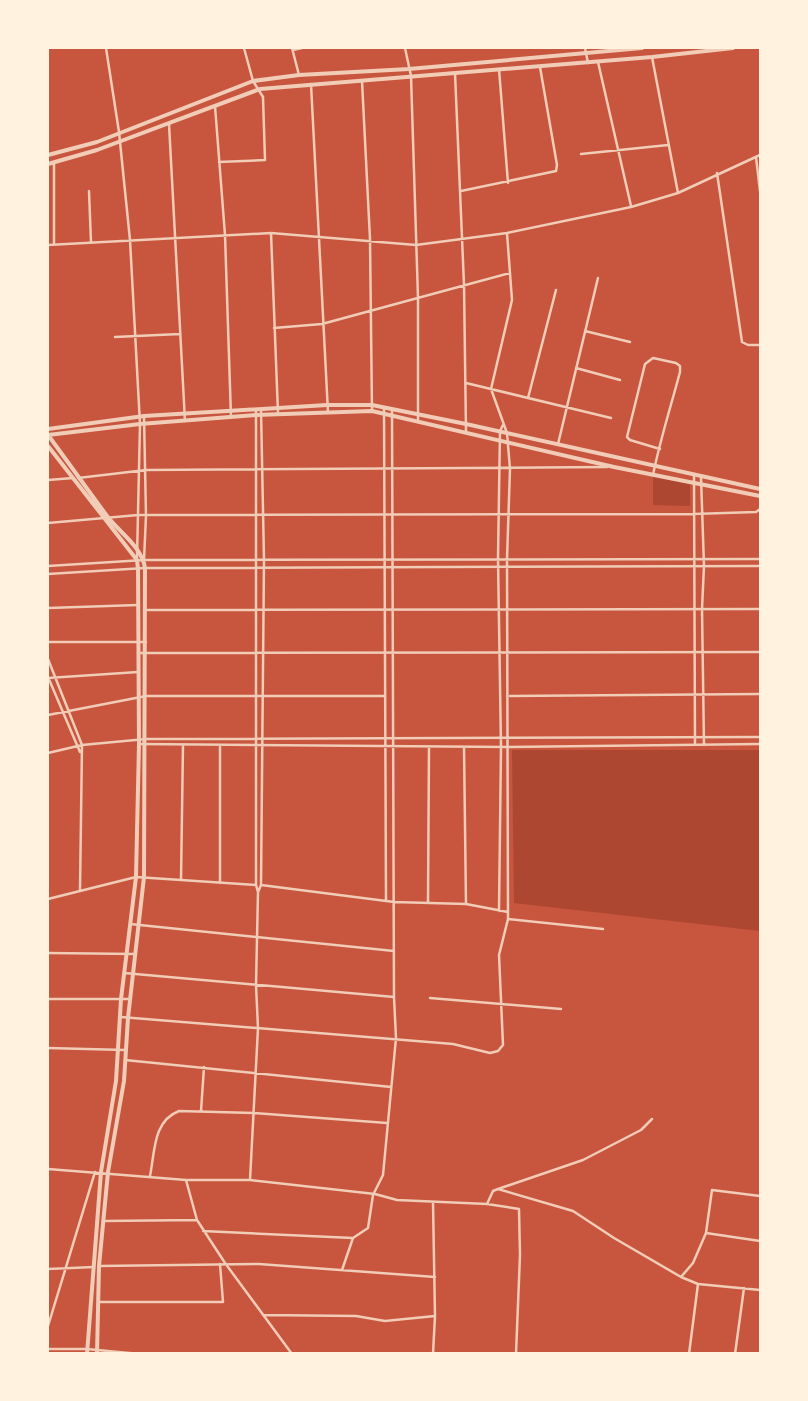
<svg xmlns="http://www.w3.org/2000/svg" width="808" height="1401" viewBox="0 0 808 1401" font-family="'PT Sans',sans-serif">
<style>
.green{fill:#ae4732}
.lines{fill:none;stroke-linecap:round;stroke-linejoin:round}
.minor{stroke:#f1ccb7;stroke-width:2.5}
.tertiary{stroke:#f1ccb7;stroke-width:4}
</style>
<rect width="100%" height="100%" fill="#c8553d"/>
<!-- green -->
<path class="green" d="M653,477L690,484V506L653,505Z
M512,750H760V931L514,903Z"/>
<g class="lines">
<!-- minor -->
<path class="minor" d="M106,48L119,132L130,240L140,424L137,558
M292,48L299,75
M405,48L411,76L418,298V421
M585,48L588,63
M293,50L302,48
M652,57L678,193
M598,62L631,206
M499,69L508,183
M455,73L464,285L466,432
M362,81L370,239L372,411
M311,84L328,412
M215,106L225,235L231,417
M169,124L185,421
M581,154L668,145
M756,157L760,191
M219,162L265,160L263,97L253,81L244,48
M717,173L742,342L748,345H760
M89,191L91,242
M461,191L556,171L557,165L540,67
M271,233L278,413
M54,243V162
M48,245L271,233L416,245L507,233L631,207L678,193L760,155
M274,328L322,324L510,273
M585,331L630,342
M115,337L180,334
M576,368L620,380
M466,383L611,418
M528,398L556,290
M384,408L386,901
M256,409V885L258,892
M558,444L598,278
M653,475C660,440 671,406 680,372V366L676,363L653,358L645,364L627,437L630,440L660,449
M694,476L695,745
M701,477L704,566L702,609L704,745
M78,478L146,470L607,467
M48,480L73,478
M48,523L138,515L693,514L756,512L760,509
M144,560L146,516L144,416
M48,566L144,560L760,559
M48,574L145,568L760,566
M48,608L138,605
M147,610L760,609
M48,642H146
M138,653L760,652
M48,659L82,745L80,890
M48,677L80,752
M48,678L138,672
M510,696L760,694
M48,715L146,696H384
M139,744L508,747L760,744
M220,747V883
M464,747L466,904
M48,753L82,745L146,739L760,737
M181,880L183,745
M261,885L394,902L466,904L508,912
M48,899L136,877L256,885
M428,902L429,747
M499,911L501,747L498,559L500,431L503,425
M508,919L603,929
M130,924L394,951
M48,953L135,954
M124,973L394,997
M430,998L561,1009
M48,999H130
M121,1017L453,1044L490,1053L498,1051L503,1045L499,955L508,919L507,559L510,469L507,433L491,389L512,300L507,233
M48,1048L125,1050
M125,1060L391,1087
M201,1111L204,1067
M48,1169L186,1180H250L375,1194L397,1200L487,1204L519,1209L520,1255L516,1354
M150,1176C155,1151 153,1121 179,1111L254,1113L387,1123
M186,1180L197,1220L225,1263L292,1354
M250,1180L258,1028L256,985L258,892L261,885L264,560L261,409
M498,1189L573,1211L614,1238L681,1277L698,1284L760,1290
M433,1202L435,1316L433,1354
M487,1204L493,1191L498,1189L583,1160L641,1130L652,1119
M103,1221L197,1220
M203,1231L353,1238L368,1228L373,1195L383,1175L396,1038L394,997L392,410
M706,1233L760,1241
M99,1266L259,1264L435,1277
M48,1269L94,1267
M342,1270L353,1238
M681,1277L693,1263L706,1233L712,1190L760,1196
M98,1302H223L220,1264
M263,1315L356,1316L385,1321L435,1316
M48,1326L95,1172
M48,1349H87L140,1354
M689,1354L698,1284
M735,1354L744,1288"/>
<!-- tertiary -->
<path class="tertiary" d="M48,155L97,142L253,81L299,75L409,69L642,48
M48,164L97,150L260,89L652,57L733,48
M48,429L144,416L327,405H372L466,424L760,489
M48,435C68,462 87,489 107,516C120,533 142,547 145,568L144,877L128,1018L124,1081L108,1172L99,1266L97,1354
M48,435L140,424L256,415L372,411L614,467L760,496
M48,446L137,560L138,569L139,744L136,877L121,999L116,1081L101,1172L87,1354"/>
</g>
<!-- border -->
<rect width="808" height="1401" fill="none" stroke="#fff3e0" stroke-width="98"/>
</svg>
